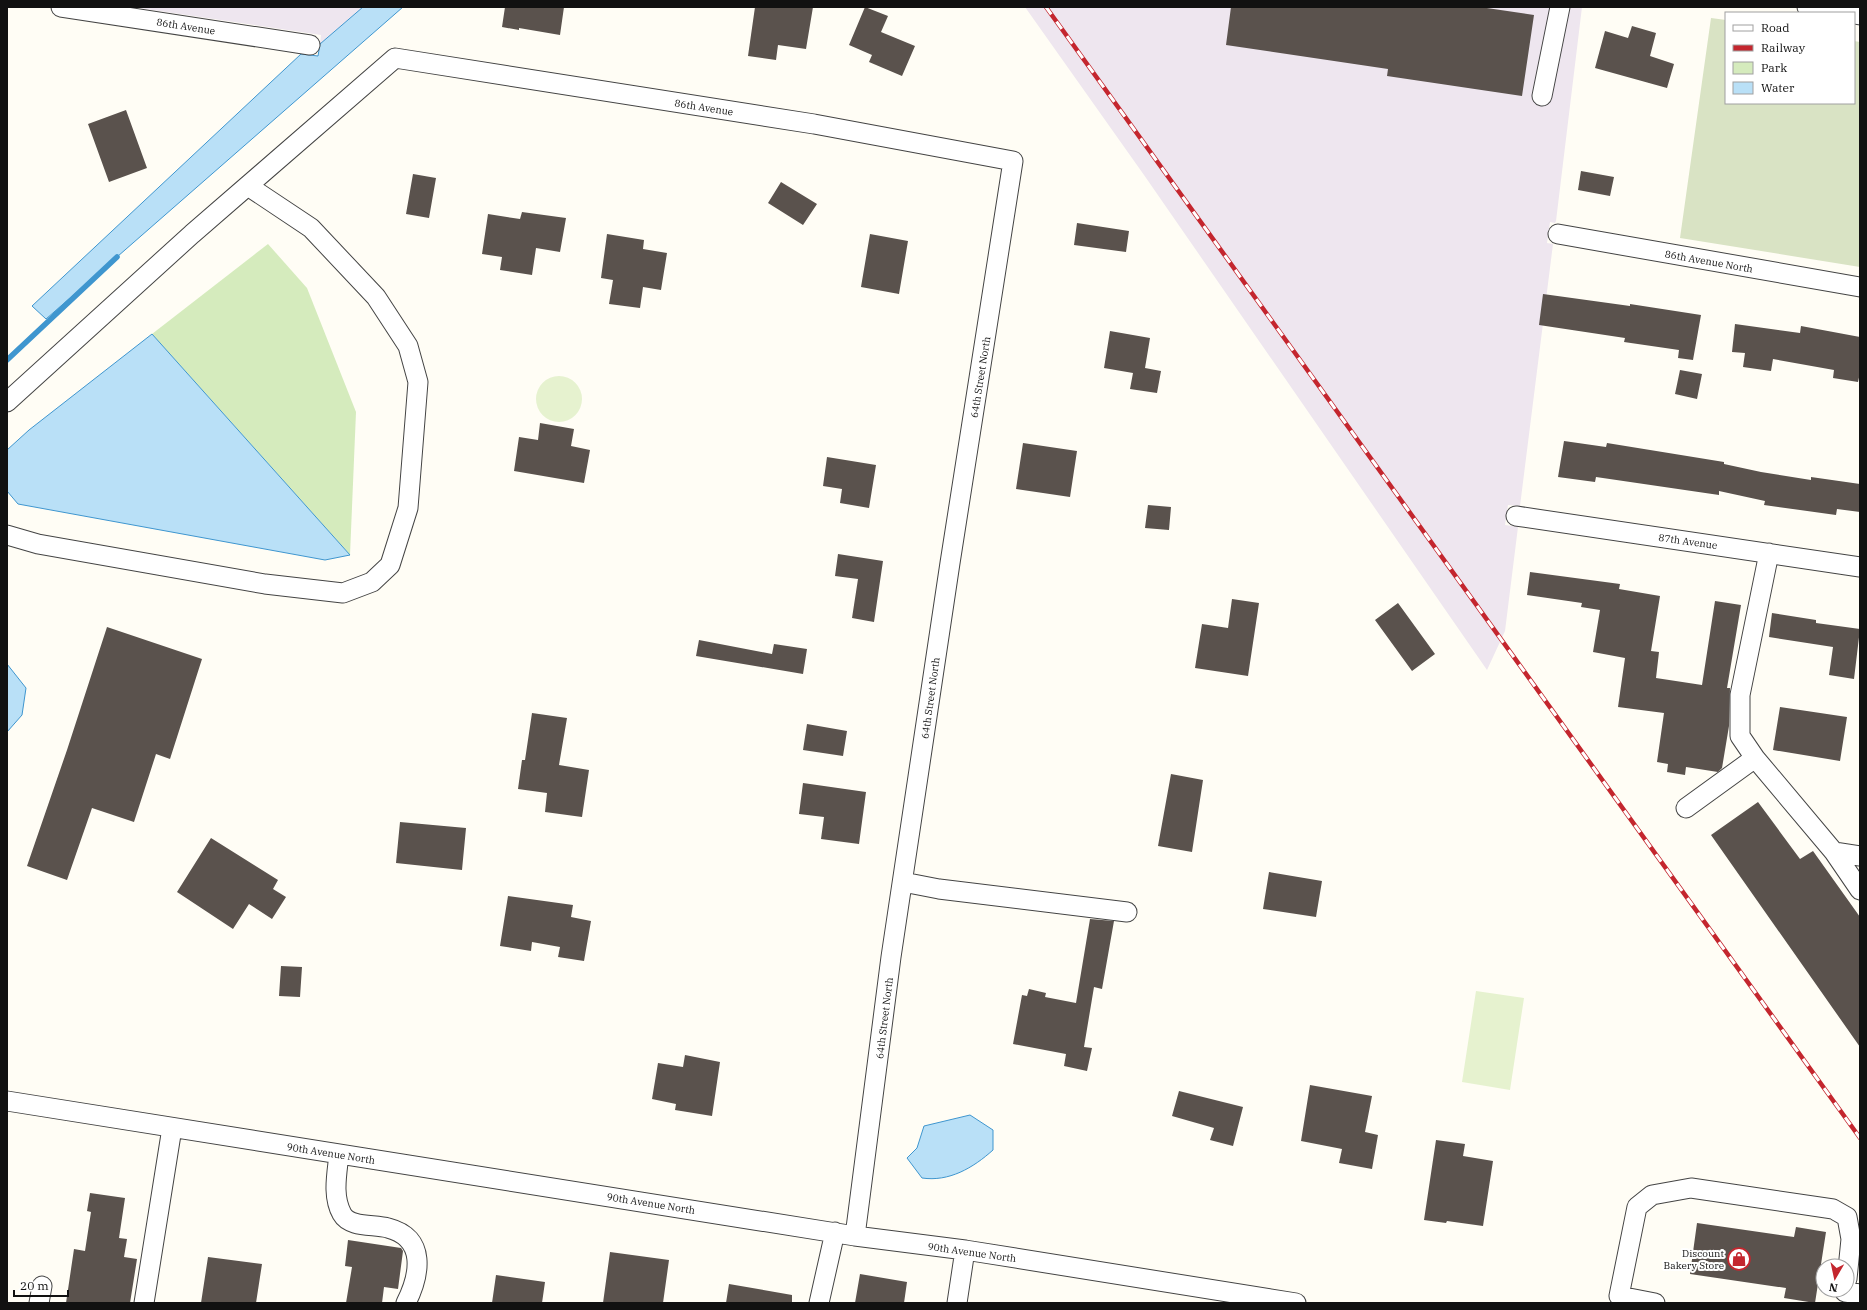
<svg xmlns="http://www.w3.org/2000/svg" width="1867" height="1310" viewBox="0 0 1867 1310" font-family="'IBM Plex Serif',serif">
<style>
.industrial{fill:#eee6ef}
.green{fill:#d5ebbd}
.cemetery{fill:#d9e3c4}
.pitch{fill:#e6f2cf}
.water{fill:#b9e0f7;stroke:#3f96cf}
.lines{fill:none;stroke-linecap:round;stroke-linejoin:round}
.stream{stroke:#3f96cf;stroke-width:5.5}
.building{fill:#5a524d}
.minor-casing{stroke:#444;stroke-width:21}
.minor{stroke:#fff;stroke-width:19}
.rail-casing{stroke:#c4262e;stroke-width:4.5}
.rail{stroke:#fff;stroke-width:3;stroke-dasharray:9;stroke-linecap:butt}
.labels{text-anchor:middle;stroke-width:4;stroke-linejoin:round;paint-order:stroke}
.street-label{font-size:10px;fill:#111;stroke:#fff}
.poi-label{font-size:10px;fill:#111;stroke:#fff;text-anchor:end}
</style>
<rect width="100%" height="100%" fill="#fffdf5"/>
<!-- industrial -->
<path class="industrial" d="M132,7H363L320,44L321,35Z
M1025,7H1582L1556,221L1555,223L1550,222L1547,243L1553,244L1520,506L1508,505L1505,525L1518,527L1505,631L1487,670L1144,175Z"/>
<!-- green -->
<path class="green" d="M268,244L307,288L356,412L350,555L152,334Z"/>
<!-- cemetery -->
<path class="cemetery" d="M1711,18L1726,20V103H1854V41L1860,42V267L1680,238Z"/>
<!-- pitch -->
<path class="pitch" d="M536 399a23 23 0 1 1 46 0a23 23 0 1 1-46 0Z
M1476,991L1524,998L1510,1090L1462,1082Z"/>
<!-- water -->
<path class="water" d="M363,7H403L46,319L32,306L301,54L318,56L320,44Z
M152,334L350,555L325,560L18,504L7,491V450L29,430Z
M7,664L26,688L22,715L7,732Z
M970,1115L993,1130V1150C973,1168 949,1182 922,1178L907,1158L917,1148L924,1126Z"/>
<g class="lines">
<!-- stream -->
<path class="stream" d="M7,360L117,257"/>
</g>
<!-- building -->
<path class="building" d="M505,7H564L560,35L519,28V30L502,27Z
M755,7H813L806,49L778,45L776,60L748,56Z
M865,7L888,16L881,32L915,46L902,76L869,62L872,55L849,45Z
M1231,7H1480L1534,15L1522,96L1387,76L1388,69L1226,45Z
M1632,26L1656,33L1650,56L1674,64L1667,88L1595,68L1605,31L1628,38Z
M126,110L147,168L109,182L88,124Z
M1581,171L1614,177L1610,196L1578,190Z
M413,174L436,178L429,218L406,214Z
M781,182L817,204L803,225L768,203Z
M522,212L566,218L560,252L536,248L532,275L500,270L502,257L482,254L488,214L520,219Z
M1077,223L1129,231L1126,252L1074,245Z
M607,234L644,240L643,249L667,253L661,290L643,287L640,308L609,304L613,280L601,278Z
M870,234L908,241L899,294L861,287Z
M1543,294L1630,306V304L1701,315L1693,360L1678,358L1679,350L1624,342L1625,338L1539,325Z
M1735,324L1800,333L1801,326L1860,337V373L1858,382L1833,378L1834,370L1773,359L1771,371L1743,367L1745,353L1732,352Z
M1110,331L1150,338L1145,368L1161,371L1157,393L1130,389L1133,373L1104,368Z
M1680,370L1702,374L1697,399L1675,394Z
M540,423L574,429L571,446L590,450L584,483L514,471L519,437L538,440Z
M1564,441L1606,447L1607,443L1724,462V464L1761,472L1811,480V477L1860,484V512L1837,509L1836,515L1764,505L1765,501L1719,491V495L1596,477L1595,482L1558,477Z
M1023,443L1077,451L1070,497L1016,489Z
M827,457L876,465L869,508L840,503L842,489L823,486Z
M1148,505L1171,507L1169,530L1145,528Z
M838,554L883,561L874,622L852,618L858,579L835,576Z
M1530,572L1620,584L1619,589L1660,596L1651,651L1659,652L1656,678L1702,685L1715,601L1741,605L1727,688H1730L1729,726L1722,768L1718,772L1686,767L1685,775L1667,772L1668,764L1657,762L1664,713L1618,707L1625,658L1593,652L1600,610L1581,607L1582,603L1527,595Z
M1232,599L1259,603L1248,676L1195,668L1202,624L1228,628Z
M1398,603L1435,654L1412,671L1375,620Z
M1772,613L1816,620V623L1860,629L1854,679L1829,675L1833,647L1769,637Z
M107,627L202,659L170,759L156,754L134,822L92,808L67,880L27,866L67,750Z
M699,640L772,654L774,644L807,649L803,674L696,656Z
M1780,707L1847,717L1840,761L1773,750Z
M532,713L567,718L559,765L589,770L582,817L545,812L547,793L518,789L522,760H525Z
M807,724L847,731L843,756L803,750Z
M1171,774L1203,780L1192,852L1158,846Z
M803,783L866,792L859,844L821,839L824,817L799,814Z
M1758,802L1800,859L1813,851L1860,917V1047L1711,835Z
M400,822L466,828L462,870L396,863Z
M211,838L278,880L273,889L286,897L272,919L249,904L233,929L177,892Z
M1269,872L1322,881L1316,917L1263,909Z
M508,896L573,905L571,917L591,921L584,961L558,957L560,947L532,942L531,951L500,946Z
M1090,919L1114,921L1102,989L1094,987L1084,1047L1092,1048L1087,1071L1064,1066L1066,1054L1013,1044L1022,995L1027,996L1029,989L1046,993L1045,997L1076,1003Z
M281,966L302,967L300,997L279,996Z
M685,1055L720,1062L712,1116L675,1110L676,1104L652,1099L658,1063L683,1067Z
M1310,1085L1372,1096L1365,1132L1378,1135L1372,1169L1339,1163L1342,1149L1301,1141Z
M1179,1091L1243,1107L1233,1146L1210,1140L1214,1128L1172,1116Z
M1436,1140L1465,1144L1463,1156L1493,1161L1483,1226L1447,1221L1446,1223L1424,1220Z
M90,1193L125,1198L119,1238L127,1239L124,1257L137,1259L130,1303H66L74,1249L85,1251L91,1212L87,1211Z
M1697,1223L1794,1237L1796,1227L1826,1232L1815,1303L1784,1298L1786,1288L1690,1274Z
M348,1240L401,1248L403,1251L398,1289L384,1287L382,1303H346L352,1267L345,1266Z
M610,1252L669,1260L663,1303H603Z
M208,1257L262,1264L256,1303H201Z
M860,1274L907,1282L904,1303H855Z
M496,1275L545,1282L542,1303H492Z
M729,1284L792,1295V1303H726Z"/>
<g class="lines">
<!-- minor casing -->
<g class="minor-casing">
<path id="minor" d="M61,7L310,45
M1807,7L1845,13
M1854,14L1860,15
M1542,96L1560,7
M1558,234L1860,287
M7,402L192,234L395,58L814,124L1013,161L950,563L891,957L855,1236
M1516,516L1860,567
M7,535L38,544L265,584L343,593L372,582L390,565L408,508L418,382L408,346L376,297L311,228L248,186
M1755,758L1740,736V695L1769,553
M1686,808L1755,758L1834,852
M1860,856L1834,852L1860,890
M903,882L939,889L1127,912
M7,1101L855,1236L965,1250L1296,1303
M339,1154C337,1174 332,1196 342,1214C350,1228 374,1224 388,1228C427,1238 420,1275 406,1303
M1845,1292L1860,1294
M39,1303L42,1286
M144,1303L172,1128
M819,1303L835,1232
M957,1303L965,1250
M1655,1303L1619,1296L1637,1207L1652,1195L1691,1188L1833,1209L1847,1217L1851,1239L1847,1279"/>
</g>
<!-- minor -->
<use href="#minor" class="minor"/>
<!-- rail casing -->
<g class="rail-casing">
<path id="rail" d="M1046,7L1860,1138"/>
</g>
<!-- rail -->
<use href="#rail" class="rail"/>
</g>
<!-- icons -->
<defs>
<g id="shop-ring" transform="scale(1.15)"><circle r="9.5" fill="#fff" stroke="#c4262e" stroke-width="1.5"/><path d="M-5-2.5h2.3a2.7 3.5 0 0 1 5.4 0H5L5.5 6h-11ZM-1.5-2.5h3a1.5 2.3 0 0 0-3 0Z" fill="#c4262e"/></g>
</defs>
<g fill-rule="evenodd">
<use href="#shop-ring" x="1739" y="1259"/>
</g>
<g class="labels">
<!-- street labels -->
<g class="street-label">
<text transform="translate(186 26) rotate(9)" y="4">86th Avenue</text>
<text transform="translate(704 107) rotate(9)" y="4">86th Avenue</text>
<text transform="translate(1709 261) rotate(10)" y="4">86th Avenue North</text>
<text transform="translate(980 377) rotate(-81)" y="4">64th Street North</text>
<text transform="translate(1688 541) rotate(8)" y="4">87th Avenue</text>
<text transform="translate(930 698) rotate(-82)" y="4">64th Street North</text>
<text transform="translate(884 1018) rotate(-83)" y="4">64th Street North</text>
<text transform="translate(331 1153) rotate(9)" y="4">90th Avenue North</text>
<text transform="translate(651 1203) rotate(9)" y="4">90th Avenue North</text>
<text transform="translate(972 1252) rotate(8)" y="4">90th Avenue North</text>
</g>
<!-- poi labels -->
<g class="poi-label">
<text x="1724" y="1257">Discount<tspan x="1724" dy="12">Bakery Store</tspan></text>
</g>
</g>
<!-- border -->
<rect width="1867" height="1310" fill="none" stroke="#111111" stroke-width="16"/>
<!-- legend -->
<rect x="1725" y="12" width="130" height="92" fill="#ffffff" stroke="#a0a0a0"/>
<rect x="1733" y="25" width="20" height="6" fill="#ffffff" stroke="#a0a0a0"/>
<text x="1761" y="32" font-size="12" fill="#111111">Road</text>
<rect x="1733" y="45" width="20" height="6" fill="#c4262e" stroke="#a0a0a0"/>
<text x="1761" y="52" font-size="12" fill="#111111">Railway</text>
<rect x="1733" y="62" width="20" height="12" fill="#d5ebbd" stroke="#a0a0a0"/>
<text x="1761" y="72" font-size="12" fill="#111111">Park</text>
<rect x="1733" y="82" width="20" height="12" fill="#b9e0f7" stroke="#a0a0a0"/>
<text x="1761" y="92" font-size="12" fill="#111111">Water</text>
<!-- north arrow -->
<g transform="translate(1835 1278) rotate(189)"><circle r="19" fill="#ffffff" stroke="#a0a0a0"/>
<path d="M0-3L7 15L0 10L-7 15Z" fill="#c4262e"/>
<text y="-6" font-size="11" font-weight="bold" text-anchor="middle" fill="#111111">N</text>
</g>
<!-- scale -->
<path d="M14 1290v6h54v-6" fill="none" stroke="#111111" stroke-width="2"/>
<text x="20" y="1290" font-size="12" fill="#111111" stroke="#ffffff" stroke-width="3" paint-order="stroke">20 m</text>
</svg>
